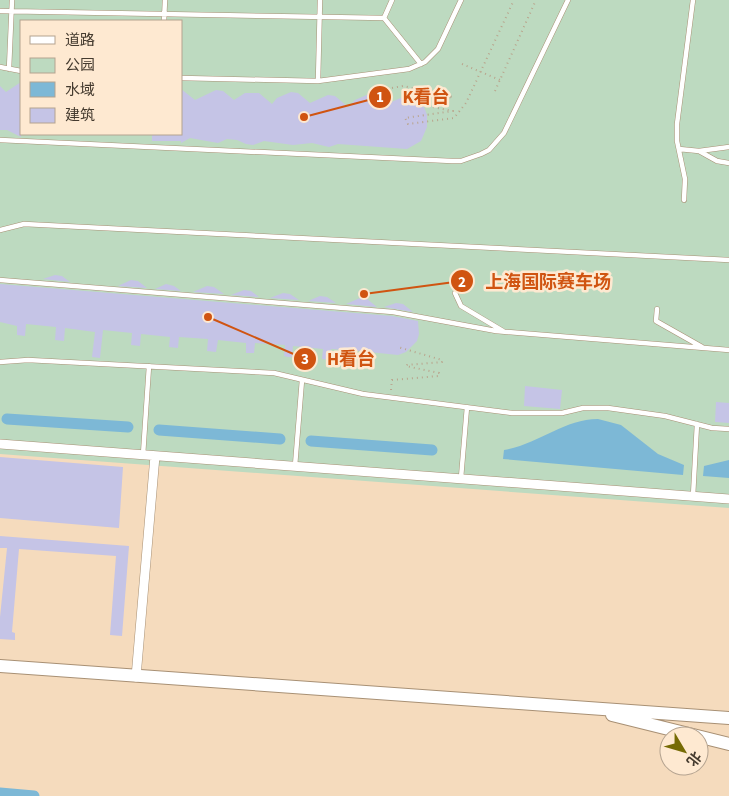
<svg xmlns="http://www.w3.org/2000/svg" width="729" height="796" viewBox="0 0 729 796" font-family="'Source Sans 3','Noto Sans SC',sans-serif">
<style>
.green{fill:#bddac0;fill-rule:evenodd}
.water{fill:#7db8d6}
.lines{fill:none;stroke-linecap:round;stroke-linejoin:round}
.canal{stroke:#7db8d6;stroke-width:11}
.building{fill:#c5c4e6}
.lane-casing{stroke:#a89074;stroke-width:5.5}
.street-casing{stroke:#a89074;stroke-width:10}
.secondary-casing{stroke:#a89074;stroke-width:14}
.path{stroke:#b9a48c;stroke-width:2;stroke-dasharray:1 4;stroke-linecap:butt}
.lane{stroke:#fff;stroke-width:4.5}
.street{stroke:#fff;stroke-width:9}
.secondary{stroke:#fff;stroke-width:12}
.leader{fill:none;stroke:#d05411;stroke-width:2}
.callout-dot{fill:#d05411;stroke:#fee9d1;stroke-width:2}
.mark-label{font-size:15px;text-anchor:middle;font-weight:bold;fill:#fff}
.callout-label{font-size:18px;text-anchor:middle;font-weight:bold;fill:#d05411;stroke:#fee9d1;stroke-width:5;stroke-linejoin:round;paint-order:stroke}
</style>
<rect width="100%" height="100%" fill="#f5dbbd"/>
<!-- green -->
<path class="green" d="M0,0H729V508L0,454ZM21,21H181V134H21Z"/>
<!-- water -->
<path class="water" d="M598,419L621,425L658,454L684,465L683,475L503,459L504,450C539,444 564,419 598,419Z
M729,460V478L703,476L704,466Z"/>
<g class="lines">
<!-- canal -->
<path class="canal" d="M7,419L128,427
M159,430L280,439
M311,441L432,450
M0,793L34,796"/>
</g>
<!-- building -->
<path class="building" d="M21,82V137L7,130H0V86L6,92Z
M181,89L195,100L216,90L223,91L234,100L245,93H259L272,104L277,98L291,92L298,93L310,103L328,95L335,96L348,107L355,100L369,94L376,95L387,104L405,96L412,97L424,107L427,115V127L421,141L407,149L338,144L329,147L312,143L293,145L264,141L253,145L246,144L237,140L227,139L218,143L190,138L181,143V141H152V134H181Z
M55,275L62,276L70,282L43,279Z
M131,280L138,281L147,288L118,286Z
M0,284L392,316L418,321L419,334L417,341L406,352L398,355L369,352L368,363L359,362L360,351L331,349L330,360L322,359L323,349L293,346L292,357H288L284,356L285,345L255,343L254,353H246V343L218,340L216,352L207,351L208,339L179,337L178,348L169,347L170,337L141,334L140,346L131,345L132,333L103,330L100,358L92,357L95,332L65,328L64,341L55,340L56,327L26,324L25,336L17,335V326L0,322Z
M166,284L174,286L181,291L155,289Z
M207,286L214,287L224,294L193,292Z
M244,290L251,291L259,297L231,295Z
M283,293L290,294L299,300L270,298Z
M320,296L327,297L336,303L308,301Z
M360,298L367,299L377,307L346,304Z
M396,303L403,304L413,312L384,307Z
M525,386L562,390L560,409L524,406Z
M716,402L729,403V423L715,422Z
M0,457L123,467L119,528L0,518Z
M0,536L129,546L122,636L110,635L116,556L19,549L12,632L15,633V640L0,639V617L7,548H0Z"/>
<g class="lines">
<!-- lane casing -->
<g class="lane-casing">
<path id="lane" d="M0,11L384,18L392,0
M384,18L421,64
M164,21L165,0
M0,67L21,71
M9,69L12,0
M181,78L318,81L409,69L425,62L438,49L461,0
M318,81L320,0
M0,140L452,161H461L481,154L489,150L504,133L568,0
M679,149L699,151L717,161L729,163
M699,151L729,147
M684,200L685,179L677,141V124L693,0
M0,230L24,224L729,260
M0,280L393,312L496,331L729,350
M455,293L461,306L503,331
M657,309L656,321L702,347
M0,362L28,360L274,373L363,394L512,413H562L583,408H608L665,416L712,428L729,429
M143,455L149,366
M295,466L302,380
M461,478L467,407
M693,496L697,424"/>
</g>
<!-- street casing -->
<g class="street-casing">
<path id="street" d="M0,444L729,499
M136,677L155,456"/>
</g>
<!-- secondary casing -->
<g class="secondary-casing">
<path id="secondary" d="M0,666L729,718
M612,715L729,744"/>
</g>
<!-- path -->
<path class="path" d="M462,64L500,80
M392,88L403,86L453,97L418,102V104L453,111L405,118L408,124L454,118L466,103L514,0
M495,91L536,0
M391,390L392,380L439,376V373L406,366L407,365L442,362V360L398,347"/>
<!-- lane -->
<use href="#lane" class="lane"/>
<!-- street -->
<use href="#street" class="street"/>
<!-- secondary -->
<use href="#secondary" class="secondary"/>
</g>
<!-- callouts -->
<path class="leader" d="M304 117L380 97M364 294L462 281M208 317L305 359"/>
<g class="callout-dot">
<circle cx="304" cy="117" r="5"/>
<circle cx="364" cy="294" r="5"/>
<circle cx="208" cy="317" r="5"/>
<circle cx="380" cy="97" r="12"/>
<circle cx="462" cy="281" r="12"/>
<circle cx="305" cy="359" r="12"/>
</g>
<g class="mark-label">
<text x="380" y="102">1</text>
<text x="462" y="287">2</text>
<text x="305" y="364">3</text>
</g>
<g class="callout-label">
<text x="426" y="103">K看台</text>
<text x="548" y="288">上海国际赛车场</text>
<text x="351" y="365">H看台</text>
</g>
<!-- legend -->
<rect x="20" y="20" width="162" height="115" fill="#fee9d1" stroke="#b4a390"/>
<rect x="30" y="36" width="25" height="8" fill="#ffffff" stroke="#b4a390"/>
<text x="65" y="45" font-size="15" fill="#453b2f">道路</text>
<rect x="30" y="58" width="25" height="15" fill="#bddac0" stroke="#b4a390"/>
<text x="65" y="70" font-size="15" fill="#453b2f">公园</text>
<rect x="30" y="82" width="25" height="15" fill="#7db8d6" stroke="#b4a390"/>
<text x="65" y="95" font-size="15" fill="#453b2f">水域</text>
<rect x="30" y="108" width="25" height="15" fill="#c5c4e6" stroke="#b4a390"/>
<text x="65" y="120" font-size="15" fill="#453b2f">建筑</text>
<!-- north arrow -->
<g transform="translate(684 751) rotate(128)"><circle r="24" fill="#fee9d1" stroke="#b4a390"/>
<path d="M0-4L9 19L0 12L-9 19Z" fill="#766b05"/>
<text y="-8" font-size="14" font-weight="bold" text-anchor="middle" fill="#453b2f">北</text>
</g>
</svg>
